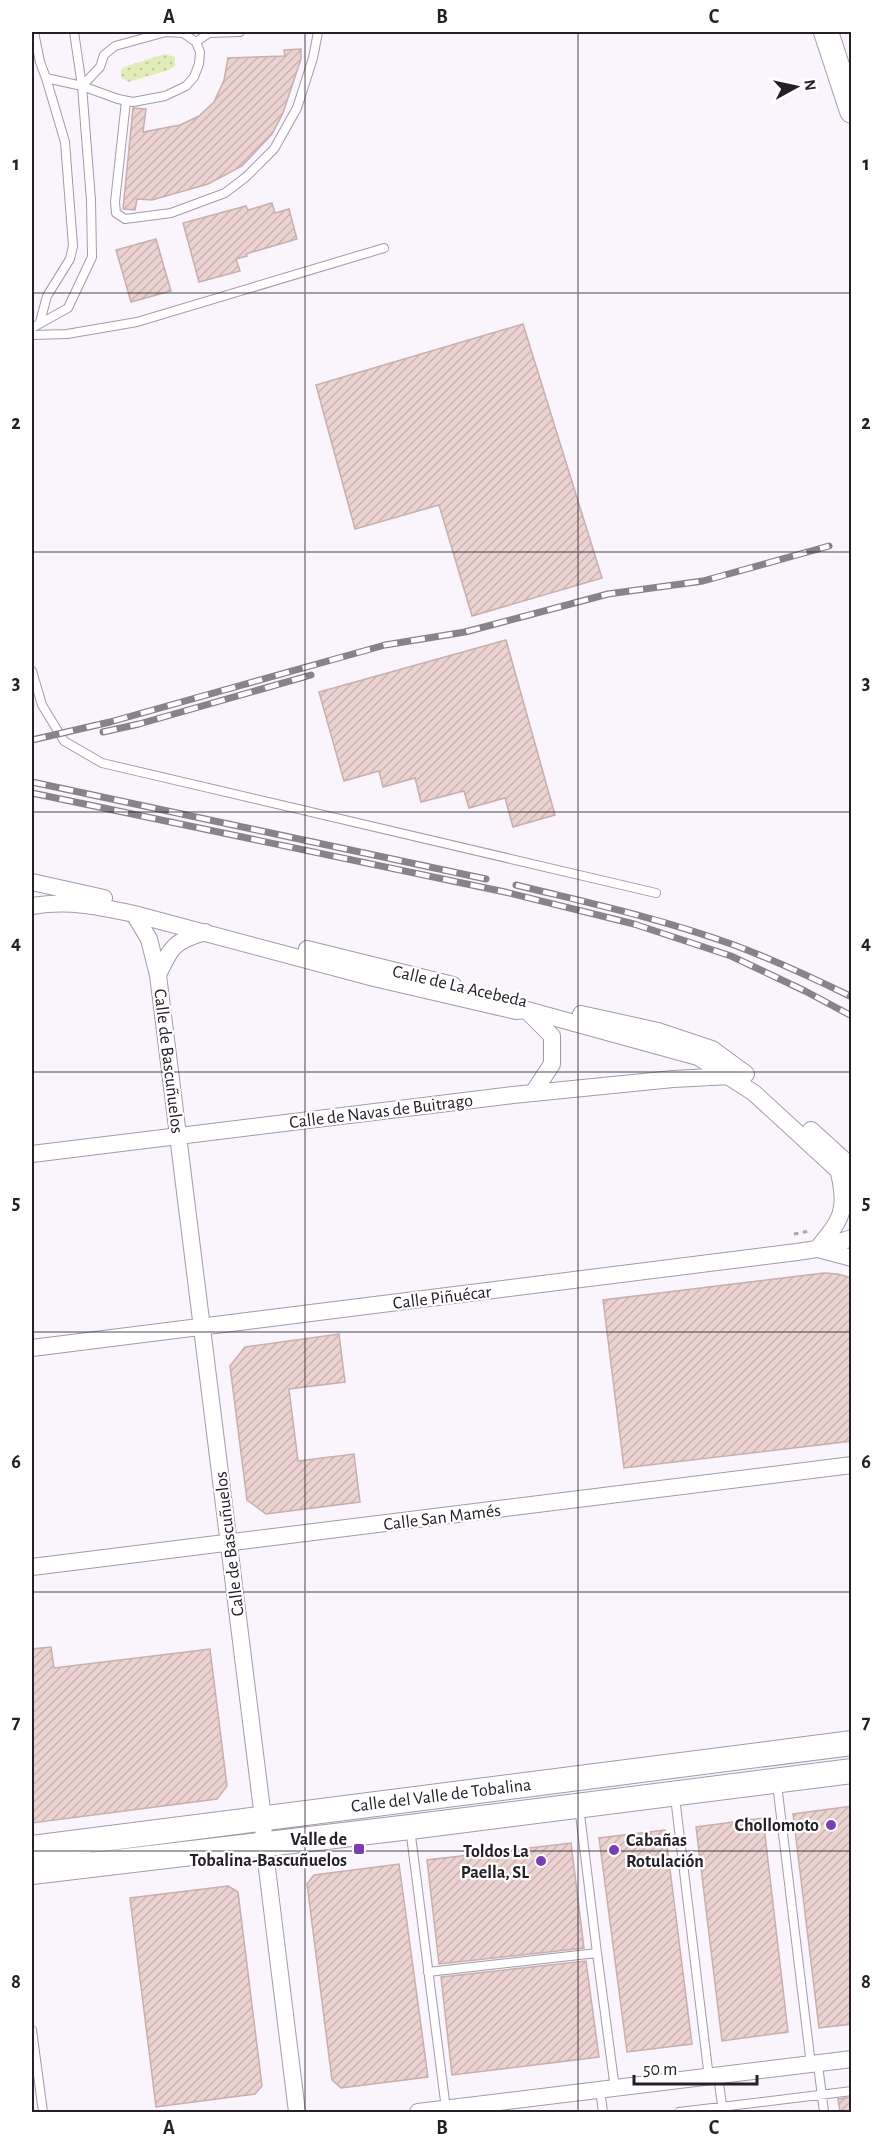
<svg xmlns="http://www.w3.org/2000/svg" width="883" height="2144" viewBox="0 0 883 2144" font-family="'Alegreya Sans',sans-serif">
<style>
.grass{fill:url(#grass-dots)}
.building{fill:url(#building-hatch);stroke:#c8afae;stroke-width:1.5}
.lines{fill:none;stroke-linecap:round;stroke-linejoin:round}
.lane-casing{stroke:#a499ab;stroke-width:10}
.street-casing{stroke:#a499ab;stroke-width:18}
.secondary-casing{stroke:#a499ab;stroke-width:26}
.path{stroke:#aaa5ad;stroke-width:3;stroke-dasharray:4.5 4.5;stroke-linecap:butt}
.lane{stroke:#fff;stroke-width:8}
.street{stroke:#fff;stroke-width:16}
.secondary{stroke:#fff;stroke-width:24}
.rail-casing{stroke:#88838b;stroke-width:7}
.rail{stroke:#fff;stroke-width:4.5;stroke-dasharray:14;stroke-linecap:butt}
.grid{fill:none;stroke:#252028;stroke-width:1.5;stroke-opacity:0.55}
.poi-dot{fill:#7a3db3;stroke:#fff;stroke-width:2}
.labels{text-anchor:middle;stroke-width:4.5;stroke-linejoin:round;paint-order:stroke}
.street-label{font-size:18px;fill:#252028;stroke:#fff}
.poi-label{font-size:18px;font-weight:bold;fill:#252028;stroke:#fff;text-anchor:end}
.neatline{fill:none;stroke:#252028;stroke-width:2}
.grid-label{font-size:20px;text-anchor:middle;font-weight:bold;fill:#252028}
</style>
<defs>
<pattern id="grass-dots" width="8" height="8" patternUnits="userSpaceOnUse" patternTransform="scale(1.5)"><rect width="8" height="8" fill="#e2ecb6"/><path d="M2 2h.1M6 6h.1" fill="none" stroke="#c2ca9c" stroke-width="1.8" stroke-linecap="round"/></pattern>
<pattern id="building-hatch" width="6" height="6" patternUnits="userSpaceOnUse" patternTransform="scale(1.5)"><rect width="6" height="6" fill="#ecd2d1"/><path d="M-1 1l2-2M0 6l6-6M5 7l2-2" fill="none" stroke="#cab4b3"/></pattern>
</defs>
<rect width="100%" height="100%" fill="#faf5fd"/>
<!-- grass -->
<path class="grass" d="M165,54L175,57V66L169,70L128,82L121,77V70L124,67Z"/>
<!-- building -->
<path class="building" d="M301,49V59L283,113L272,134L242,166L208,184L152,200L137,199L135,210L123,209L133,108L146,109L143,132L180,125L199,116L214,102L224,80L228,58L285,56L284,50Z
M272,203L275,213L289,209L297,239L246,254L247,256L236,259L240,271L199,282L183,223L246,206L248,210Z
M156,239L171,291L131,302L116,250Z
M523,324L602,578L472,616L439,505L355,529L316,385Z
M506,640L555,815L513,827L505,798L469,808L464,791L421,802L415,778L383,787L379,771L344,781L319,692Z
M824,1273L838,1274L852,1278V1441L624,1468L603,1300Z
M339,1334L345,1382L289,1389L298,1461L354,1454L360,1502L266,1514L247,1500L230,1366L245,1347Z
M51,1647L54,1668L210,1649L227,1786L217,1799L32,1823V1649Z
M852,1806V2024L819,2028L793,1814Z
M763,1818L788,2032L722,2041L696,1827Z
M665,1830L692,2044L627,2052L599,1838Z
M571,1843L584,1948L439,1964L427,1860Z
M399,1864L428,2077L341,2088L332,2080L307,1884L314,1875Z
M228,1886L238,1892L262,2086L255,2094L156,2107L130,1898Z
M586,1961L599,2057L452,2075L441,1977Z
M852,2097V2112H840L838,2099Z"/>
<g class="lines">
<!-- lane casing -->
<g class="lane-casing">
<path id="lane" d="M34,32L40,62L46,78L82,86L118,99L133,102L165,96L186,86L194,77L199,64L200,52L196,42L183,33L166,32L115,46L104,55L100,67L82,86
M196,42L209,33L240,32
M126,101L115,202L116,213L125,219L171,213L225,193L246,177L274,149L297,108L313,58L318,32
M40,322L47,296L70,259L73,246L65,142L46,78
M32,328L68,308L92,257L91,200L82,86L74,32
M32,335L67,334L137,322L384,248
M32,671L42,705L64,741L102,763L656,893
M777,1784L811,2065
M675,1797L709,2078
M579,1806L597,1953
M410,1828L446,2109
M428,1972L597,1953L615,2089
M32,2030L43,2112
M818,2065L824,2112
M718,2076L723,2112
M600,2090L603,2112
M679,2112L852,2091"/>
</g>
<!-- street casing -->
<g class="street-casing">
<path id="street" d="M32,882L104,898
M32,906C69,900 97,906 134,914L374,978L516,1011L527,1010L698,1057L754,1093L852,1183
M134,914L149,939L158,975L263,1818L264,1844L297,2112
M307,949L453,985
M158,975C171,947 174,941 205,932
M527,1011L552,1036V1064L533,1093
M581,1014L658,1031L712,1049L746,1074
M811,1130L844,1160L852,1164
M32,1154L513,1095L673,1079L730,1076
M817,1249C841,1220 848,1211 839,1173
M818,1249L852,1258
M32,1348L797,1252L817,1249L852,1238
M32,1567L852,1465
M418,2112L852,2059"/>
</g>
<!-- secondary casing -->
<g class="secondary-casing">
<path id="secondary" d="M826,32L852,111
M32,1848L852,1743
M32,1872L410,1827L852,1771"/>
</g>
<!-- path -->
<path class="path" d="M794,1234L810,1231"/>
<!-- lane -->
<use href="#lane" class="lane"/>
<!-- street -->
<use href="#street" class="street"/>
<!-- secondary -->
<use href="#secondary" class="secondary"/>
<!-- rail casing -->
<g class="rail-casing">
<path id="rail" d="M103,732L139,724L311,675
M32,740L110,722L385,645L465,632L608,594L703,581L829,546
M32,782L486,879
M32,793L505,892L634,924L731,956L805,991L852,1016
M516,885C589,903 663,919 734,945C774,960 813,978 852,997"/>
</g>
<!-- rail -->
<use href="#rail" class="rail"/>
</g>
<!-- grid -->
<path class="grid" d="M305,32V2112M578,32V2112M32,293H852M32,552H852M32,812H852M32,1072H852M32,1332H852M32,1592H852M32,1851H852"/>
<!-- markers -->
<g class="poi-dot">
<circle cx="831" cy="1825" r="6"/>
<rect x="353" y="1843" width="12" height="12" rx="3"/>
<circle cx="614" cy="1850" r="6"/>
<circle cx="541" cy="1861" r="6"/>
</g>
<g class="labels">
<!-- street labels -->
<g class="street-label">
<text transform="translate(460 986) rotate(13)" y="6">Calle de La Acebeda</text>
<text transform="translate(169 1061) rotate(83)" y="6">Calle de Bascuñuelos</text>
<text transform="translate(381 1111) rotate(-7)" y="6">Calle de Navas de Buitrago</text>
<text transform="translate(442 1297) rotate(-7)" y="6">Calle Piñuécar</text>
<text transform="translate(442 1517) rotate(-7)" y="6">Calle San Mamés</text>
<text transform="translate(229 1544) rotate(-97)" y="6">Calle de Bascuñuelos</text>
<text transform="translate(441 1795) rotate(-7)" y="6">Calle del Valle de Tobalina</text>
</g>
<!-- poi labels -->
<g class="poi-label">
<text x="819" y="1831">Chollomoto</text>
<text x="347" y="1845">Valle de<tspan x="347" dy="21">Tobalina-Bascuñuelos</tspan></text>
<text x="626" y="1846" text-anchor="start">Cabañas<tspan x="626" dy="21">Rotulación</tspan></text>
<text x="529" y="1857">Toldos La<tspan x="529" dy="21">Paella, SL</tspan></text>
</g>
</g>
<!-- border -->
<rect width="883" height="2144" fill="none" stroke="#ffffff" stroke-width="66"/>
<!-- north arrow -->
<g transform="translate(796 87) rotate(82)" stroke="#ffffff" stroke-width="4.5" paint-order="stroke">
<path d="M0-4.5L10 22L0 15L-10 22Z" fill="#252028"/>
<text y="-9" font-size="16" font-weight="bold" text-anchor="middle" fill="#252028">N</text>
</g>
<!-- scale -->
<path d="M634 2075v9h123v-9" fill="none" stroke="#252028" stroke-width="3"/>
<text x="643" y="2075" font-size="18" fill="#252028" stroke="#ffffff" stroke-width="4.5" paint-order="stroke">50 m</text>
<rect x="33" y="33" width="817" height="2078" class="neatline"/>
<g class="grid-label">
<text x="169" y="23">A</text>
<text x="442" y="23">B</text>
<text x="714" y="23">C</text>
<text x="16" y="170">1</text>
<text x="866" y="170">1</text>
<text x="16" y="429">2</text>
<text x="866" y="429">2</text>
<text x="16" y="689">3</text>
<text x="866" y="689">3</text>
<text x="16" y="949">4</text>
<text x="866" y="949">4</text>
<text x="16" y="1209">5</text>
<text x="866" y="1209">5</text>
<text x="16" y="1468">6</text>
<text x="866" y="1468">6</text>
<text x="16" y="1728">7</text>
<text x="866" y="1728">7</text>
<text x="16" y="1988">8</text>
<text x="866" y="1988">8</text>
<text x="169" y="2134">A</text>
<text x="442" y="2134">B</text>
<text x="714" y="2134">C</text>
</g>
</svg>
